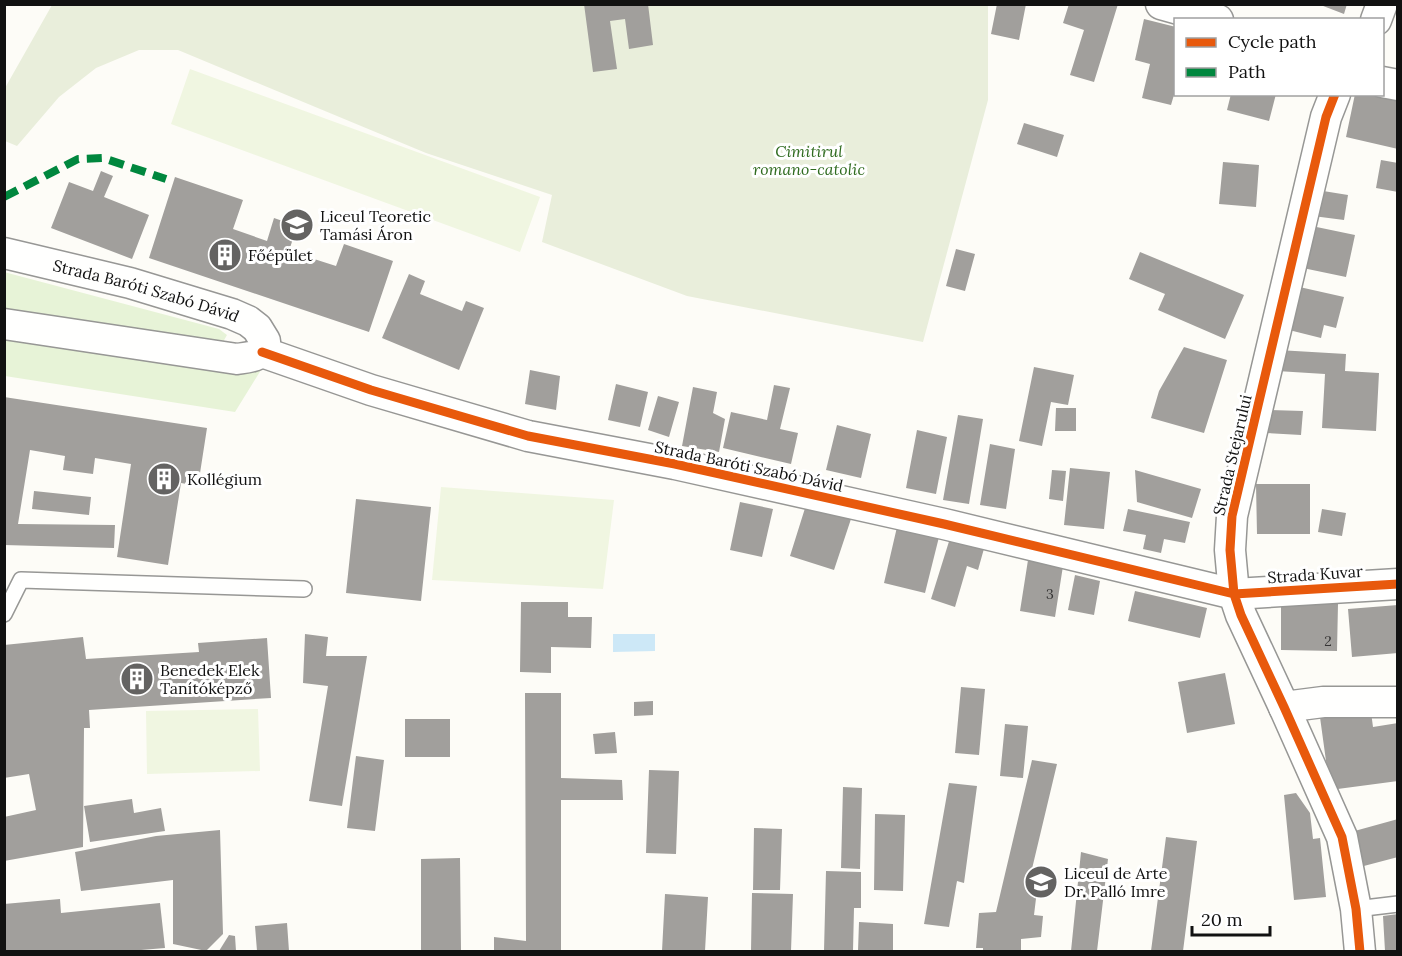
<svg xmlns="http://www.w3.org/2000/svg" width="1402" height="956" viewBox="0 0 1402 956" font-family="Lora,serif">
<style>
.green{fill:#e7f3d7}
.cemetery{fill:#e9eedb}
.pitch{fill:#f0f6e1}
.water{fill:#cde8f7}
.building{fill:#a19f9c}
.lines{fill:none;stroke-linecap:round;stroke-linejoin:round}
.service-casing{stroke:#979795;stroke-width:18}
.minor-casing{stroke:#979795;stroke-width:33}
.service{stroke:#fffffe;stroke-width:15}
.minor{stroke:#fffffe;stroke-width:30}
.quiet{stroke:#00873e;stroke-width:8;stroke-dasharray:15 8;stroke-linecap:butt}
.cycleway-casing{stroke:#fff;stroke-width:13}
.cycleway{stroke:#e8590c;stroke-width:9}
.labels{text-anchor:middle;stroke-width:6;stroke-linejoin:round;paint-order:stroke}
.number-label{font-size:14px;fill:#353434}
.park-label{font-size:16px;font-style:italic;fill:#2f6b1f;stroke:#fff}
.poi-label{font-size:16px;fill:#111;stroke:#fff;text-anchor:start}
.street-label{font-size:16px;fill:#111;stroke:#fff}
</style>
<rect width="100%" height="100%" fill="#fdfcf7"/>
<!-- green -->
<path class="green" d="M4,272L219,329L227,335L223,342L5,312Z
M4,337L261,370L235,412L5,376Z"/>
<!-- cemetery -->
<path class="cemetery" d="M52,5H988V100L923,342L687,296L542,242L552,195L426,153L178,50H139L96,68L59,97L17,146L5,141V88Z"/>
<!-- pitch -->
<path class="pitch" d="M190,69L540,197L520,252L171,124Z
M441,487L614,500L603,589L432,580Z
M258,709L260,771L147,774L146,711Z"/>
<!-- water -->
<path class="water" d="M613,634H655V651L613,652Z"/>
<!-- building -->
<path class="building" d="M584,4H648L653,45L629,49L625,19L610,21L617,69L593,72Z
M997,4H1026L1019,40L991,34Z
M1069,4H1118L1094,82L1070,75L1084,30L1063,23Z
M1318,4H1347L1344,14Z
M1144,19L1176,27V88L1171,105L1142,98L1150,64L1135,60Z
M1231,94H1276L1269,121L1227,110Z
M1355,94H1375L1398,100V149L1346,137Z
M1024,123L1064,135L1057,157L1017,144Z
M1381,160L1398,163V192L1376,188Z
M1223,162L1259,165L1256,207L1219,204Z
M101,171L113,176L104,197L149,215L132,259L51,228L69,182L93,191Z
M175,177L243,200L233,229L267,241L274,218L297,226L289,251L336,266L344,244L393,261L369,332L149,258Z
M1317,190L1348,195L1344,220L1313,216Z
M1307,225L1355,235L1346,277L1298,267Z
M956,249L975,254L965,291L946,286Z
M1140,252L1244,295L1225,339L1158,310L1165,294L1129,279Z
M409,274L425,281L420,294L462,311L466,301L484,308L459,370L382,338Z
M1295,286L1344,297L1336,328L1324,325L1321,338L1285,329Z
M1184,347L1227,360L1204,433L1151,418L1159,391Z
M1278,350L1346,354L1345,371L1379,373L1376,431L1322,428L1325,374L1277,371Z
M1034,367L1074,375L1068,405L1051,402L1042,446L1019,441Z
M530,370L560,376L556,410L525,404Z
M616,384L648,392L640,427L608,420Z
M774,385L790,388L780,429L798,433L791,464L723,448L731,412L767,420Z
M693,387L717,392L713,413L725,419L719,452L682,446Z
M658,396L679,402L669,437L648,430Z
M4,397L207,428L198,486L181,483L168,565L117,557L131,464L95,458L93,474L63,470L65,456L30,450L18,524L115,525L114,548L4,545Z
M1056,408H1076V431H1055Z
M1267,410L1303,411L1301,435L1266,433Z
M958,415L983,419L969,504L943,500Z
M837,425L871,434L861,478L826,470Z
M917,430L947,437L936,494L906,488Z
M990,444L1015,449L1006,509L980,505Z
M1070,468L1110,472L1104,529L1064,525Z
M1052,470L1066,471L1063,501L1049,499Z
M1135,470L1201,489L1192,518L1137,502Z
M1256,484H1310V534H1257Z
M34,491L91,497L89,515L32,509Z
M356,499L431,507L421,601L346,593Z
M740,502L773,509L762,557L730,550Z
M806,505L851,519L834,570L790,556Z
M1128,509L1190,522L1185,543L1164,539L1161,553L1143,549L1146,535L1123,531Z
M1322,509L1346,513L1342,536L1318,532Z
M897,527L939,537L925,593L884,583Z
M951,535L985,545L978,570L967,566L955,607L931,599Z
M1028,560L1063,566L1055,617L1020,611Z
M1075,575L1100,581L1094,615L1068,610Z
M1135,591L1207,608L1200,638L1128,621Z
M521,602H568V617H592L591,648L551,647V673L520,672Z
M1281,603L1338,604L1337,651L1281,650Z
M1398,605V653L1352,657L1348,609Z
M305,634L328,637L326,656H367L342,806L309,801L328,686L303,683Z
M83,637L86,659L199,652L198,643L267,638L271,698L89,710L90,728H84L83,847L4,861V817L36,810L29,774L4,778V645Z
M1225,673L1235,724L1187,733L1178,682Z
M961,687L985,689L979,755L955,753Z
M525,693H561V778L622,780L623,800H561V951H494V937L526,941Z
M653,701V715L634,716V702Z
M1319,710L1371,712L1373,727L1398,723V781L1330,790Z
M405,719H450V757H405Z
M1005,724L1028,726L1023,778L1000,776Z
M615,732L617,753L595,754L593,734Z
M356,756L384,760L375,831L347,828Z
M1032,760L1057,764L1031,873L1038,882L1034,915L1043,916L1041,937L1021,939V951H983V948H976L979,913L996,912Z
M649,770L679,771L676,854L646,853Z
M949,783L977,786L964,883L957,881L949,927L924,924Z
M843,787L862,788L860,869L841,868Z
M1296,793L1310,813L1313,839L1320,838L1326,897L1294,900L1284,795Z
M132,799L134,813L161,808L165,831L90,842L84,806Z
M875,814L905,815L903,891L874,890Z
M1398,819V857L1360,867L1351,832Z
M754,828L782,829L780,890H753Z
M220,830L223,934L206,951L173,944V880L81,891L75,852L156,836Z
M1166,837L1197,841L1183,951H1151Z
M1081,852L1108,859L1097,951H1071Z
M460,858L461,951H421V859Z
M826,871L861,872V908H854L853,951H824Z
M752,893L793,894L791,951H751Z
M665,894L708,897L705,951H662Z
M60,899L61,913L160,903L165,948L129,951H4V904Z
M1398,914V951H1385L1383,916Z
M859,922L893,924V951H858Z
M287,923L289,951H257L255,926Z
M229,935L235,936L236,951H219Z"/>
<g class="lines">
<!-- service casing -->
<g class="service-casing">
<path id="service" d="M4,614L21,580L304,589
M1356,909L1398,904"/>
</g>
<!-- minor casing -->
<g class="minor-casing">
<g id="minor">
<path d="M1161,4L1218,20"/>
<path d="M1376,20L1382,4"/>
<path d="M1382,82L1398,85"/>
<path d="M1335,94L1326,117L1232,516L1230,550L1234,594L1241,615L1284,707L1342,837L1356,909L1360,952"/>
<path id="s1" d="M4,253L130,283L232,314L248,321L257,328L265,341C263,357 251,357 237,359L4,324"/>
<path d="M262,352L371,390L528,436L675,464L944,524L1234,594L1398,584"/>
<path d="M1284,707L1323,702H1398"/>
</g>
</g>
<!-- service -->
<use href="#service" class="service"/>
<!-- minor -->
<use href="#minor" class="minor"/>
<!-- quiet -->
<path class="quiet" d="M4,197L78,159L103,158L166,179"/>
<!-- cycleway casing -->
<g class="cycleway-casing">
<path id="cycleway" d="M1335,94L1326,117L1232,516L1230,550L1234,594L1241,615L1284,707L1342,837L1356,909L1360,952
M262,352L371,390L528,436L675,464L944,524L1234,594L1398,584"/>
</g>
<!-- cycleway -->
<use href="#cycleway" class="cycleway"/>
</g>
<!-- icons -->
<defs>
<g id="school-disc" transform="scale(1.725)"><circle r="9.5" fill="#646362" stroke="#fff"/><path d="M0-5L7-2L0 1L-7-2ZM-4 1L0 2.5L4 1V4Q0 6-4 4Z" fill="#fff"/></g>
<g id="building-disc" transform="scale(1.725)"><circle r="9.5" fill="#646362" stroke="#fff"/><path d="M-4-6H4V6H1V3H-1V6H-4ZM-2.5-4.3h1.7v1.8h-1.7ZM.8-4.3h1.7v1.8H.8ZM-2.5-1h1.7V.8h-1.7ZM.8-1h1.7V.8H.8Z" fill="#fff"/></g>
</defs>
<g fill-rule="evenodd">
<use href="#school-disc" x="297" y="225"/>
<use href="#building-disc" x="225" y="255"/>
<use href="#building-disc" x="164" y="479"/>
<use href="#building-disc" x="137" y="679"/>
<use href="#school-disc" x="1041" y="882"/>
</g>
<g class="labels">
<!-- number labels -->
<g class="number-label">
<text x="1050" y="599">3</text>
<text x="1328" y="646">2</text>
</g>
<!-- park labels -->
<g class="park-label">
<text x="809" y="157">Cimitirul<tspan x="809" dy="18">romano-catolic</tspan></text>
</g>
<!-- poi labels -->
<g class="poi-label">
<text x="320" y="222">Liceul Teoretic<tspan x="320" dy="18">Tamási Áron</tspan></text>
<text x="248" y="261">Főépület</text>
<text x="187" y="485">Kollégium</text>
<text x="160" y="676">Benedek Elek<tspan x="160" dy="18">Tanítóképző</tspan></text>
<text x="1064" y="879">Liceul de Arte<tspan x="1064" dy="18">Dr. Palló Imre</tspan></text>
</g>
<!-- street labels -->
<g class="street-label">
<text dy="6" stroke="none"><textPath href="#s1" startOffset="147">Strada Baróti Szabó Dávid</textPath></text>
<text transform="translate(1232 455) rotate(-77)" y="6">Strada Stejarului</text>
<text transform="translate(749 466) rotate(12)" y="6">Strada Baróti Szabó Dávid</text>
<text transform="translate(1315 574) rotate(-4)" y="6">Strada Kuvar</text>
</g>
</g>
<!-- border -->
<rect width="1402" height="956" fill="none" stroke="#111111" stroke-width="12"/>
<!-- legend -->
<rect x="1174" y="18" width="210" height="78" fill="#ffffff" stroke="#a0a0a0" stroke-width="1.5"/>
<rect x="1186" y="38" width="30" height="9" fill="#e8590c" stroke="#a0a0a0" stroke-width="1.5"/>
<text x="1228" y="48" font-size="18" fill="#111111">Cycle path</text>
<rect x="1186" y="68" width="30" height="9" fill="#00873e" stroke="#a0a0a0" stroke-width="1.5"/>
<text x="1228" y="78" font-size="18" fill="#111111">Path</text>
<!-- scale -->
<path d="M1192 926v9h78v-9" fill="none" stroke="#111111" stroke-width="3"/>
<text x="1201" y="926" font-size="18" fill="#111111" stroke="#ffffff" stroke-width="4.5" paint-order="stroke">20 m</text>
</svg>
